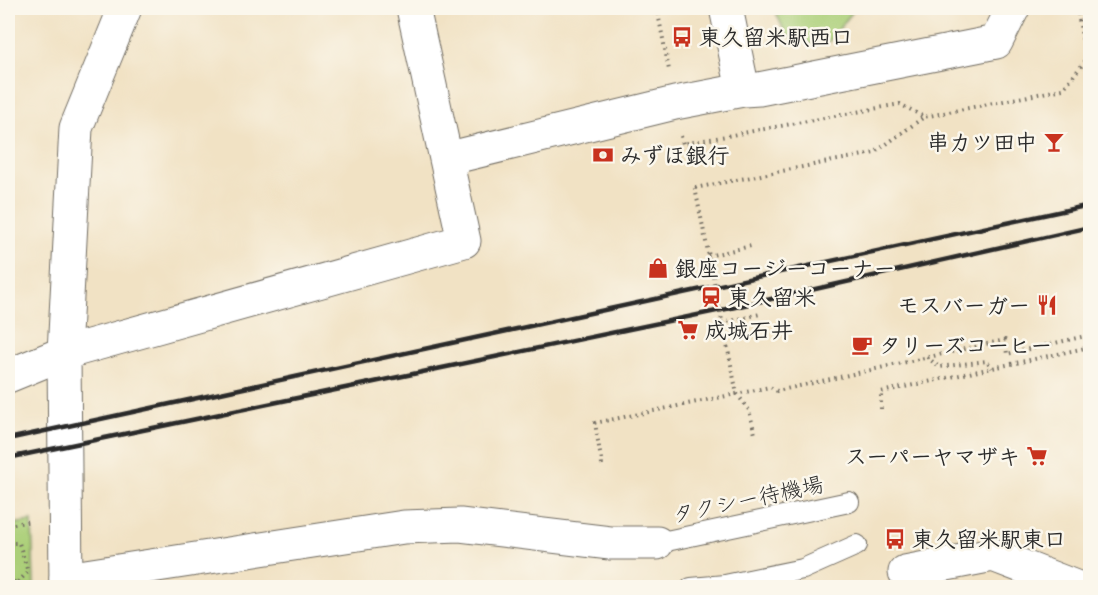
<svg xmlns="http://www.w3.org/2000/svg" width="1098" height="595" viewBox="0 0 1098 595" font-family="'Gochi Hand','Klee One',sans-serif">
<style>
.green{fill:#abcf78;stroke:#6b7d52;stroke-width:1.5}
.lines{fill:none;stroke-linecap:round;stroke-linejoin:round}
.service-casing{stroke:#706b61;stroke-width:22}
.minor-casing{stroke:#706b61;stroke-width:35}
.tertiary-casing{stroke:#706b61;stroke-width:35}
.path{stroke:#706b61;stroke-width:4;stroke-dasharray:1.5 4.5;stroke-linecap:butt}
.service{stroke:#fff;stroke-width:20}
.minor{stroke:#fff;stroke-width:33}
.tertiary{stroke:#fff;stroke-width:33}
.rail{stroke:#2b2b2b;stroke-width:4.5}
.path-bridge{stroke:#706b61;stroke-width:4;stroke-dasharray:1.5 4.5;stroke-linecap:butt}
.labels{text-anchor:middle;stroke-width:5;stroke-linejoin:round;paint-order:stroke}
.poi-label{font-size:22px;font-weight:bold;fill:#2b2b2b;stroke:#fbf7ec;text-anchor:start}
.street-label{font-size:22px;fill:#2b2b2b;stroke:#fbf7ec}
</style>
<rect width="100%" height="100%" fill="#fbf7ec"/>
<filter id="ink" filterUnits="userSpaceOnUse"><feTurbulence type="fractalNoise" baseFrequency=".0167" numOctaves="2"/><feDisplacementMap in="SourceGraphic" scale="12" xChannelSelector="R" yChannelSelector="G"/><feConvolveMatrix kernelMatrix="1 2 1 2 8 2 1 2 1" color-interpolation-filters="sRGB"/></filter>
<filter id="wash" filterUnits="userSpaceOnUse"><feTurbulence type="fractalNoise" baseFrequency=".008" numOctaves="4" result="noise"/><feDisplacementMap in="SourceGraphic" scale="24" xChannelSelector="R" yChannelSelector="G"/><feGaussianBlur stdDeviation="1.35" result="paint"/><feColorMatrix in="noise" values="0 0 0 0 0 0 0 0 0 0 0 0 0 0 0 0 0 1.4 0 .05"/><feComposite in="paint" operator="in"/></filter>
<g filter="url(#wash)">
<rect width="100%" height="100%" fill="#f1e2c4"/>
<!-- green -->
<path class="green" d="M774,8H863L854,10L828,43L814,45L786,35Z
M32,521L34,587H8V525Z"/>
</g>
<g filter="url(#ink)">
<g class="lines">
<!-- service casing -->
<g class="service-casing">
<path id="service" d="M657,543L849,502
M691,588L725,585L803,569L857,545"/>
</g>
<!-- minor casing -->
<g class="minor-casing">
<path id="minor" d="M726,8L743,90L759,89L996,42L1013,8
M446,159L675,103L743,90
M8,376L64,353L464,241L413,8
M905,572L993,555L1078,588
M66,579L404,527L460,525L610,543H657"/>
</g>
<!-- tertiary casing -->
<g class="tertiary-casing">
<path id="tertiary" d="M66,588L64,353L76,128L125,8"/>
</g>
<!-- path -->
<path class="path" d="M657,8L669,70
M681,136L683,144L900,104L924,117
M695,188L874,153L924,117L1063,89L1086,60L1077,8
M708,256L751,246
M722,323L760,314
M927,357L939,367L987,361L992,368
M737,394L749,410L755,434
M881,409V392L1090,347
M602,465L595,423L770,387L777,391L1005,340L1007,354L1090,335
M8,525L31,521
M8,543H19L28,572L17,583
M8,580L17,583L19,588"/>
<!-- service -->
<use href="#service" class="service"/>
<!-- minor -->
<use href="#minor" class="minor"/>
<!-- tertiary -->
<use href="#tertiary" class="tertiary"/>
<!-- rail -->
<path class="rail" d="M8,439L1090,205
M8,458L731,308L1090,227"/>
<!-- path-bridge -->
<path class="path-bridge" d="M695,188L737,394"/>
</g>
</g>
<!-- icons -->
<defs>
<g id="bus-bare" transform="scale(1.62)"><path d="M-5-6H5V4H4V6H2V4H-2V6H-4V4H-5ZM-3.5-4V0h7V-4ZM-3.5 1.2v1.5H-2V1.2ZM2 1.2v1.5H3.5V1.2Z" fill="#c8321e" stroke="#fbf7ec" stroke-width="2.5" paint-order="stroke"/></g>
<g id="bar-bare" transform="scale(1.62)"><path d="M-6-5H6L.8 .8V4.5H3.5V6h-7V4.5H-.8V.8Z" fill="#c8321e" stroke="#fbf7ec" stroke-width="2.5" paint-order="stroke"/></g>
<g id="bank-bare" transform="scale(1.62)"><path d="M-6-4H6V4H-6ZM0-2.3a2.3 2.3 0 1 0 0 4.6a2.3 2.3 0 1 0 0-4.6Z" fill="#c8321e" stroke="#fbf7ec" stroke-width="2.5" paint-order="stroke"/></g>
<g id="shop-bare" transform="scale(1.62)"><path d="M-5-2.5h2.3a2.7 3.5 0 0 1 5.4 0H5L5.5 6h-11ZM-1.5-2.5h3a1.5 2.3 0 0 0-3 0Z" fill="#c8321e" stroke="#fbf7ec" stroke-width="2.5" paint-order="stroke"/></g>
<g id="station-bare" transform="scale(1.62)"><path d="M-3-6H3Q5-6 5-4V2Q5 4 3 4L4.5 6H3L1.5 4h-3L-3 6H-4.5L-3 4Q-5 4-5 2V-4Q-5-6-3-6ZM-3.5-4v3h7v-3ZM-3.5 1v1.5H-2V1ZM2 1v1.5H3.5V1Z" fill="#c8321e" stroke="#fbf7ec" stroke-width="2.5" paint-order="stroke"/></g>
<g id="restaurant-bare" transform="scale(1.62)"><path d="M-5-6h1v4h1v-4h1v4h1v-4h1v5L-1.5 .5V6h-2V.5L-5-1ZM5-6V6H3V1.5H1.5Q1.5-4 5-6Z" fill="#c8321e" stroke="#fbf7ec" stroke-width="2.5" paint-order="stroke"/></g>
<g id="supermarket-bare" transform="scale(1.62)"><path d="M-6-5.5h2.5l.6 2H6L4.5 2H-2.5L-4.4-4H-6ZM-1.5 3.2a1.3 1.3 0 1 0 .1 0ZM3 3.2a1.3 1.3 0 1 0 .1 0Z" fill="#c8321e" stroke="#fbf7ec" stroke-width="2.5" paint-order="stroke"/></g>
<g id="cafe-bare" transform="scale(1.62)"><path d="M-5.5-4.5H6V0H3Q3 3.5 0 3.5H-2.5Q-5.5 3.5-5.5 0ZM3-3.2v2h1.7v-2ZM-6 4.5H4V6H-6Z" fill="#c8321e" stroke="#fbf7ec" stroke-width="2.5" paint-order="stroke"/></g>
</defs>
<g fill-rule="evenodd">
<use href="#bus-bare" x="682" y="37"/>
<use href="#bar-bare" x="1054" y="142"/>
<use href="#bank-bare" x="603" y="155"/>
<use href="#shop-bare" x="658" y="268"/>
<use href="#station-bare" x="711" y="297"/>
<use href="#restaurant-bare" x="1047" y="305"/>
<use href="#supermarket-bare" x="688" y="330"/>
<use href="#cafe-bare" x="862" y="345"/>
<use href="#supermarket-bare" x="1037" y="456"/>
<use href="#bus-bare" x="895" y="539"/>
</g>
<g class="labels">
<!-- poi labels -->
<g class="poi-label">
<text x="699" y="45">東久留米駅西口</text>
<text x="1037" y="150" text-anchor="end">串カツ田中</text>
<text x="620" y="163">みずほ銀行</text>
<text x="675" y="276">銀座コージーコーナー</text>
<text x="728" y="305">東久留米</text>
<text x="1030" y="313" text-anchor="end">モスバーガー</text>
<text x="705" y="338">成城石井</text>
<text x="879" y="353">タリーズコーヒー</text>
<text x="1020" y="464" text-anchor="end">スーパーヤマザキ</text>
<text x="912" y="547">東久留米駅東口</text>
</g>
<!-- street labels -->
<g class="street-label">
<text transform="translate(748 499) rotate(-12)" y="8">タクシー待機場</text>
</g>
</g>
<!-- margin -->
<rect width="1098" height="595" fill="none" stroke="#fbf7ec" stroke-width="30"/>
</svg>
